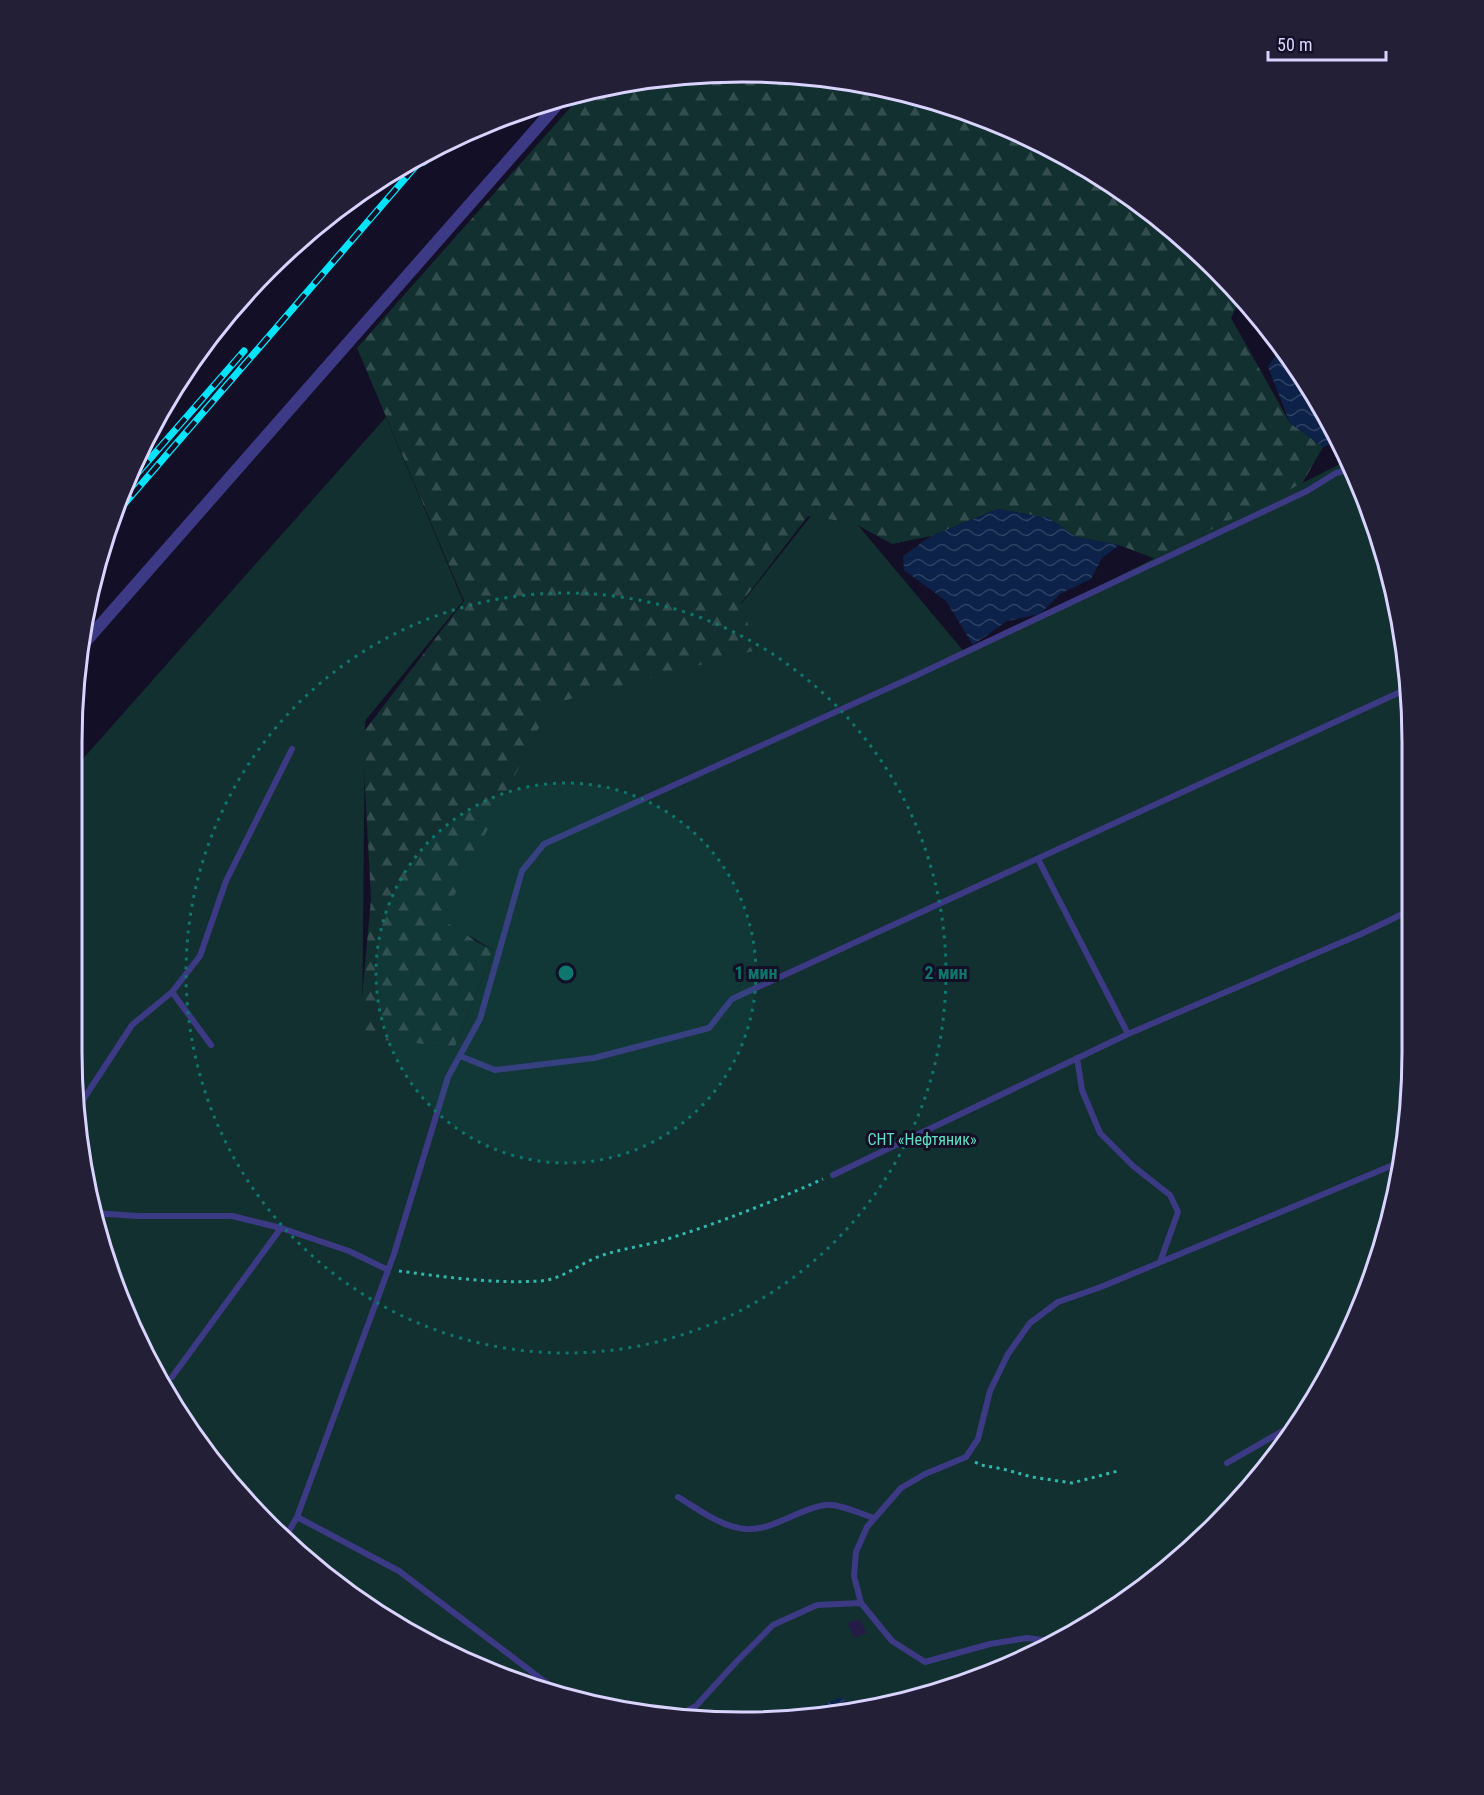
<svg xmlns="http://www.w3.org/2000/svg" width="1484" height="1795" viewBox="0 0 1484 1795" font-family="'Roboto Condensed',sans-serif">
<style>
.forest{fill:url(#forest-firs)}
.garden{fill:#12302f}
.water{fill:url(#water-waves)}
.building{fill:#241b47}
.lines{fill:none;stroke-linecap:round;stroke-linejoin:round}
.path{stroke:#2fb8b0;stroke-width:3;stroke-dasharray:3 4.5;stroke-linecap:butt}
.service{stroke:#3d3a85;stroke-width:6}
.minor{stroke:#3d3a85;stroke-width:12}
.rail-casing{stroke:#00e5ff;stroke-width:7}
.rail{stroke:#130f26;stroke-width:4.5;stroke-dasharray:14;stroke-linecap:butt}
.ring{fill:none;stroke:#0f766e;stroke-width:3;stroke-dasharray:3 6}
.labels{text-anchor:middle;stroke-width:6;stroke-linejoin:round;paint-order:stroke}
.park-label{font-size:16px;fill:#5fe0c0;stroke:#130f26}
.rim{fill:none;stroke:#d9d4ff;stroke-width:3}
.centre{fill:#0f766e;stroke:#130f26;stroke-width:3}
.ring-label{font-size:18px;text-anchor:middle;font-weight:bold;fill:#0f766e;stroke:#130f26;stroke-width:6;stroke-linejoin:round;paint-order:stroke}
</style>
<defs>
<pattern id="forest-firs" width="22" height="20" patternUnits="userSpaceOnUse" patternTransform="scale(1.5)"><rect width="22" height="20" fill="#12302f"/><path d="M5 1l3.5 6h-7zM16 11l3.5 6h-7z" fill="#344d4e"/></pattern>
<pattern id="water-waves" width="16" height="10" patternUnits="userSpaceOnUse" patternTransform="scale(1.5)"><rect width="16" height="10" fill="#0c2248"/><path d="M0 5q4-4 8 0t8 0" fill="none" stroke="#2f4163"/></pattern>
</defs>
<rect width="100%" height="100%" fill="#130f26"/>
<!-- forest -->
<path class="forest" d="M699,73L830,78L958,108L1077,162L1184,238L1240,299L1231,318L1290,423L1323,447L1287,510L1166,563L1119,545L1076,537L1049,518L998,509L931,536L892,544L859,526L808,516L741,603L768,654L445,917L476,942L494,950L455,1047L362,1039L360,1019L371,899L362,734L464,601L357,348L584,92Z"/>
<!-- garden -->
<path class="garden" d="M386,417L463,601L365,721L362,1038L455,1047L494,950L442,920L551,704L757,650L741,604L811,516L857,524L966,654L1348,460L1389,569L1411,699V1096L1389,1226L1343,1349L1273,1461L1150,1584L1038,1654L872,1710L698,1722L527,1688L370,1610L238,1495L162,1388L95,1226L72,1053L73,770Z"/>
<!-- water -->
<path class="water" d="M1283,349L1340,441L1323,447L1290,423L1268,367L1279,350Z
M998,509L1049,518L1076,537L1119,545L1102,558L1091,579L1060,594L1040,614L1007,621L973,645L946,601L904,570L903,556L931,536Z
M839,1697L865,1709L869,1710L821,1714L819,1707Z"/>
<!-- building -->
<path class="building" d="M860,1619L866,1633L854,1638L848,1623Z"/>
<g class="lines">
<!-- path -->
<path class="path" d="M399,1271C445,1277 493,1284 540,1281C564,1279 581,1262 603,1255C622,1249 642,1246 661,1241C716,1224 770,1203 823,1179
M975,1462L981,1465L1003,1469L1032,1477L1072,1483L1118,1471"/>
<!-- service -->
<path class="service" d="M1038,859L1128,1034
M172,992L211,1045
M460,1056L495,1070L594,1058L709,1028L732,999L1409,688
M1077,1058L1082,1090L1100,1133L1133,1166L1170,1195L1178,1212L1160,1262
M79,1106L132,1025L172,992L200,956L226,881L292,749
M833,1175L1128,1034L1361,934L1411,910
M93,1213L137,1216H232L281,1228L349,1251L388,1270
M172,1377L281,1228
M1227,1463L1298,1422
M678,1497C698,1509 721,1527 745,1529C774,1531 797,1509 825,1505C838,1503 861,1514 874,1518
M297,1517L399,1571L561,1694
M286,1536L297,1517L394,1254L448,1077L480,1019L522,871L544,844L915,676L1307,491L1336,473L1352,469
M1058,1642L1027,1638L990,1644L925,1662L892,1641L861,1603L854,1576L856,1552L867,1527L901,1488L925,1474L966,1457L978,1439L990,1391L1008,1354L1030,1323L1058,1302L1101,1287L1393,1165L1400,1161
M676,1717L696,1706L737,1661L773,1625L817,1605L861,1603"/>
<!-- minor -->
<path class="minor" d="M80,648L564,97"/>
<!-- rail casing -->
<g class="rail-casing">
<path id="rail" d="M424,162L448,140
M121,492L244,351
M113,517L427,153"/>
</g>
<!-- rail -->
<use href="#rail" class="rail"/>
</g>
<!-- distance rings -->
<circle cx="566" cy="973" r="190" fill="#0f766e" fill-opacity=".12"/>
<g class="ring">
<circle cx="566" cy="973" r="190"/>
<circle cx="566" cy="973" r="380"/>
</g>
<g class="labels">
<!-- park labels -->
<g class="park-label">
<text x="922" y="1145">СНТ «Нефтяник»</text>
</g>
</g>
<!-- crop -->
<path d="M0 0H1484V1795H0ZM742 82H742A660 660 0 0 1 1402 742V1052A660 660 0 0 1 742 1712H742A660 660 0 0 1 82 1052V742A660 660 0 0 1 742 82Z" fill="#231f37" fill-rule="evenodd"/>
<path class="rim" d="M742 82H742A660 660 0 0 1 1402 742V1052A660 660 0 0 1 742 1712H742A660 660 0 0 1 82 1052V742A660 660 0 0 1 742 82Z"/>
<circle cx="566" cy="973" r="9" class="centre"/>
<g class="ring-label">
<text x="756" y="979">1 мин</text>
<text x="946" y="979">2 мин</text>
</g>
<!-- scale -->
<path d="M1268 51v9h118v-9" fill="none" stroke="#d9d4ff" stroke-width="3"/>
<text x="1277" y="51" font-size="18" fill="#d9d4ff" stroke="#130f26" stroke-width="4.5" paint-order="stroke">50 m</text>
</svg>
